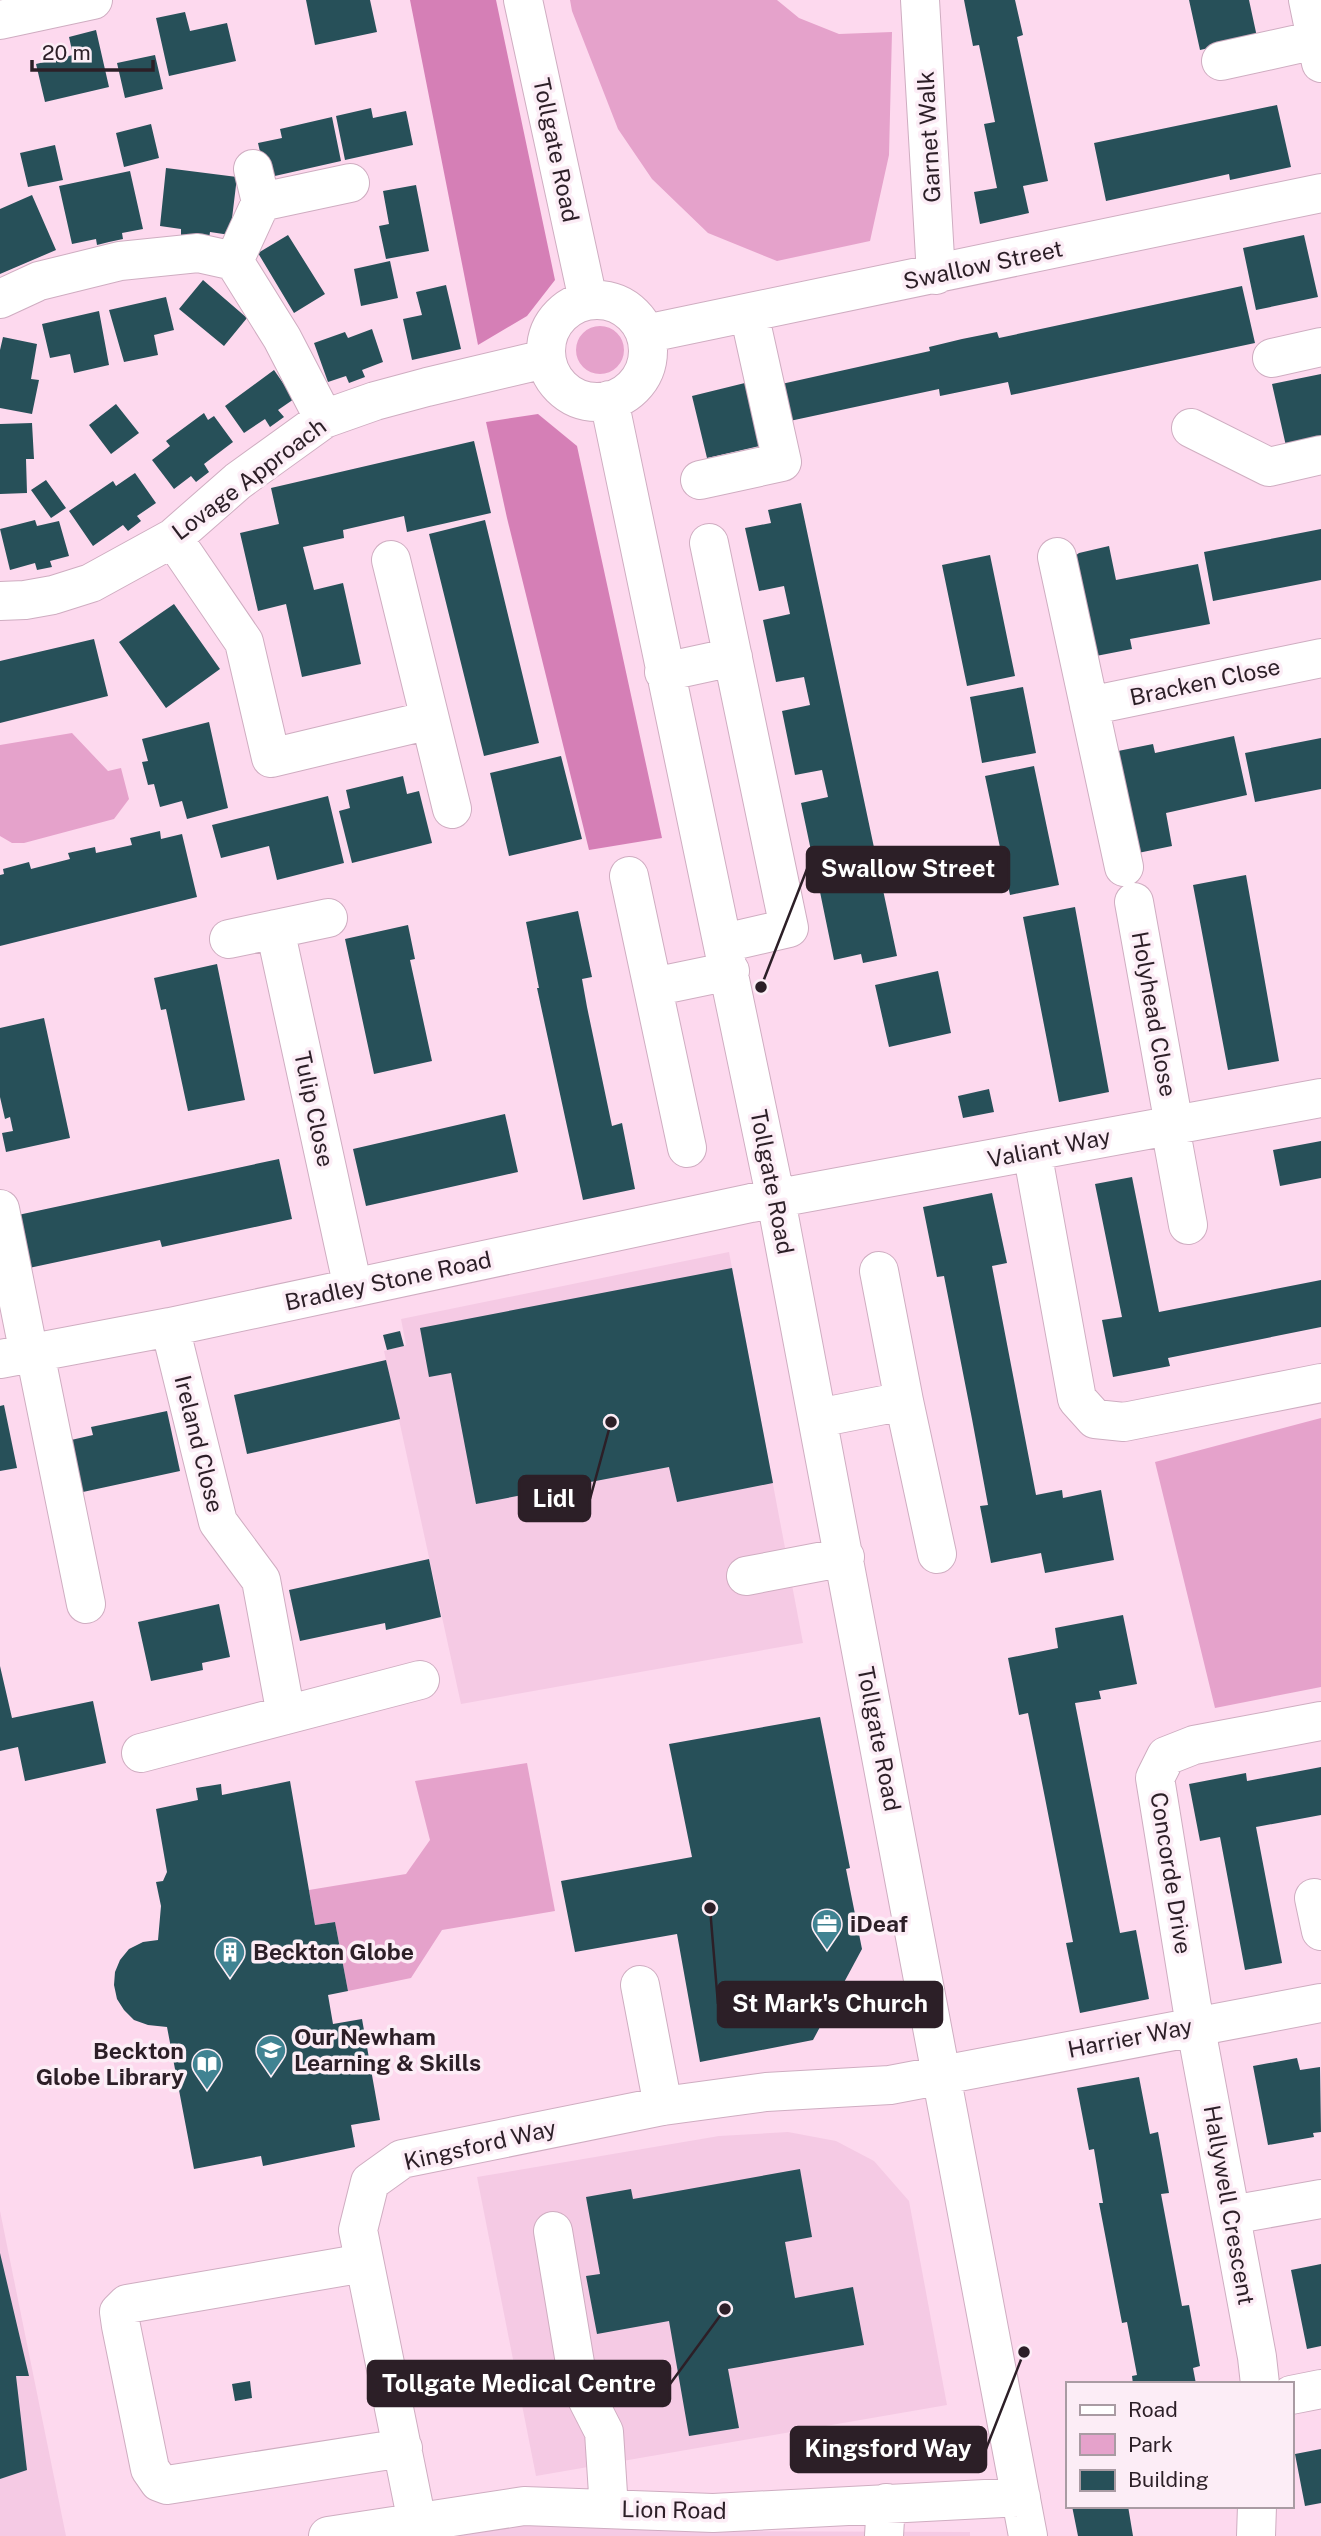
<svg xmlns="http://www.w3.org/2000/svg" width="1321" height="2536" viewBox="0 0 1321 2536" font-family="'Public Sans',sans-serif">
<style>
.built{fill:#f5cae4}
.green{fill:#e5a2cb}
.forest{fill:#d57fb6}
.building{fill:#275059}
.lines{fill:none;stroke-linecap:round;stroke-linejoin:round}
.minor-casing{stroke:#cfadc1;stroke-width:40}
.minor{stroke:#fff;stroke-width:38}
.labels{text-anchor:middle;stroke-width:7;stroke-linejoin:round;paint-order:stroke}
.street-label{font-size:23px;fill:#2c1f27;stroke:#fcedf6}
.poi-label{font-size:23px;font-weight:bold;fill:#2c1f27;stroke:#fcedf6;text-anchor:start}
.leader{fill:none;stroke:#2c1f27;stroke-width:2.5}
.callout-dot{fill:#2c1f27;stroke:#fcedf6;stroke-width:2.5}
.callout{fill:#2c1f27;stroke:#2c1f27;stroke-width:2.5}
.callout-label{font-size:24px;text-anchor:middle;font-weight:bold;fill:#fff}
</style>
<rect width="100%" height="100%" fill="#fdd9ee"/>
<!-- built -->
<path class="built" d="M729,1252L803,1643L461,1704L384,1351L406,1345L401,1319Z
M788,2132L836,2141L874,2161L909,2201L947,2405L536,2476L477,2177L719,2136Z
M0,2211L66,2536H0Z
M524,2521L695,2531L970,2532V2536H407Z"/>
<!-- green -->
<path class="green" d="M570,0H777L799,18L839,34L892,32L889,155L870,241L777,261L708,233L652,179L618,129L572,11Z
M576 350a24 24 0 1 1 48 0a24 24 0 1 1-48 0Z
M72,733L108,771L121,768L129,799L114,819L24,843H12L0,836V745Z
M1321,1418V1687L1215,1708L1155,1462Z
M527,1763L555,1911L442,1930L411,1978L348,1991L335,1922L315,1925L309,1890L406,1874L430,1840L415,1781Z"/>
<!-- forest -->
<path class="forest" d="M410,0H496L555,280L527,316L478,345Z
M538,414L577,446L662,838L589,850L507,518L486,422Z"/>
<!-- building -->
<path class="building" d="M306,0H370L377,32L315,45Z
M964,0H1015L1023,35L1017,37L1048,181L1023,186L1029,213L980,224L974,192L997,188L984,124L995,122L979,45L973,46Z
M1189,0H1249L1257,37L1200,50Z
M185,12L190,31L227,23L236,61L169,76L156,18Z
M96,30L109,87L45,102L36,64L73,55L69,37Z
M155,55L163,89L125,98L117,63Z
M1277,105L1291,167L1230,180L1229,174L1106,201L1094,143Z
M371,108L373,118L406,111L413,145L345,160L336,116Z
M332,117L341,161L266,178L258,143L282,138L280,129Z
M151,124L159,158L124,167L116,133Z
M55,145L63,180L28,187L20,153Z
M166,168L237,177L230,235L210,232L209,239L181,236V229L160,226Z
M130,171L143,229L122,233L123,239L109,242L97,245L96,239L72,244L59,186Z
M416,185L429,251L386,259L379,226L389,224L383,191Z
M32,195L56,250L0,274V209Z
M288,235L325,294L294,313L258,253Z
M1304,235L1318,297L1256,310L1243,248Z
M390,261L398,298L361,306L354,269Z
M203,280L247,318L224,346L179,309Z
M446,285L461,349L412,360L403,319L422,315L416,292Z
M1242,286L1255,343L1011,395L1008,382L940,396L939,389L785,422L777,385L930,351L929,347L962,339L997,332L999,338Z
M166,297L174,330L154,335L158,355L124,362L109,310Z
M99,311L109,365L74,373L70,354L50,358L42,324Z
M372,329L383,362L362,370L365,377L349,383L346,376L328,382L314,343L345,332L348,338Z
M3,337L37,344L31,379L39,380L32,414L0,408V350Z
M274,370L294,399L278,410L284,417L270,427L265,419L244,433L225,406Z
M1321,374V439L1286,446L1272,384Z
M753,381L768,444L707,458L692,396Z
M116,404L139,433L111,454L89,425Z
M204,413L208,420L214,416L233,442L204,464L209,472L196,482L191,476L174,489L152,460L170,446L166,441Z
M32,423L34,459H26L27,493L0,494V424Z
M474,441L491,513L407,532L404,516L343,530L344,538L303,547L314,590L343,583L361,664L302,677L286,604L258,611L240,533L279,524L271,488Z
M135,473L156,503L137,516L141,521L128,531L123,525L93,546L69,511L113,481L116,486Z
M46,480L66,508L51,518L31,490Z
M801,503L897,956L863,963L861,954L834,960L820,892L847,886L841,859L814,865L801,803L828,797L822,770L795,775L782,711L810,705L804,677L776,682L763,620L790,614L784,586L759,591L745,528L771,523L768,510Z
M35,520L37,526L59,521L69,556L50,561L52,567L37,570L35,563L10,570L0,529Z
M485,520L539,743L484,756L429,534Z
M1321,529V580L1213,601L1204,552Z
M1109,546L1116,580L1198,564L1210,624L1130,639L1132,649L1096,656L1075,556L1079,553Z
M990,555L1015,676L967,686L942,565Z
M174,604L220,669L166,708L119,642Z
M94,639L108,696L0,723V661Z
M1023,687L1036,753L982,763L970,697Z
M209,722L228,808L187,819L182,801L160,807L154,784L148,785L142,762L148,761L142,739Z
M1234,736L1247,795L1166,813L1172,846L1138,853L1118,751L1153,744L1155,753Z
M1321,738V789L1255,802L1245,753Z
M561,756L582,839L509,856L490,773Z
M1034,766L1059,885L1010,895L985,776Z
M403,776L407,794L419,791L432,843L352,863L339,811L350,808L346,790Z
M328,796L344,863L277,880L269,846L221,858L212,825Z
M160,831L161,839L182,834L197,897L0,946V875L4,874L3,869L29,862L31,869L70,859L68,853L95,847L96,853L132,845L130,838Z
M1246,875L1279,1061L1228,1070L1193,885Z
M1075,907L1109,1092L1059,1102L1023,917Z
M578,911L592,977L582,979L587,1007L612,1126L622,1123L635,1189L583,1200L537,988H539L526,922Z
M408,925L415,959L410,960L432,1061L374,1074L345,939Z
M217,964L245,1100L188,1111L166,1009L161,1010L154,978Z
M938,971L951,1033L889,1047L875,985Z
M44,1018L70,1138L6,1152L2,1133L13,1131L10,1117L5,1119L0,1097V1028Z
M989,1089L994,1112L963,1118L958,1096Z
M505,1114L518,1172L366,1206L353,1149Z
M1321,1141V1178L1280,1186L1273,1150Z
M279,1159L292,1219L162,1247L160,1240L29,1268L18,1215Z
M1132,1177L1159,1312L1321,1280V1327L1168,1358L1170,1366L1113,1377L1102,1320L1122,1317L1095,1184Z
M992,1193L1007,1263L992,1266L1036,1495L1062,1490L1063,1498L1101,1490L1114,1560L1045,1573L1041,1553L991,1563L980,1506L988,1505L972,1419L944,1276L937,1277L923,1207Z
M732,1268L773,1483L677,1502L669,1467L476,1504L451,1373L429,1377L420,1328Z
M400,1331L404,1346L387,1350L383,1335Z
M386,1360L400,1419L247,1454L234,1395Z
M4,1405L17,1468L0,1471V1406Z
M167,1411L180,1471L69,1495L58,1443L93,1435L91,1427Z
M429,1559L441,1617L386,1630L385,1623L300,1641L289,1590Z
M219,1604L230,1657L202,1663L203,1670L151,1681L138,1622Z
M1123,1615L1137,1684L1099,1691L1101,1699L1075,1703L1120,1933L1136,1930L1149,1999L1080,2013L1066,1943L1073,1942L1045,1798L1028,1713L1019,1715L1008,1658L1058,1648L1055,1628Z
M0,1666L12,1718L93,1701L106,1763L25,1781L18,1747L0,1751Z
M820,1717L850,1868L846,1869L862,1949L813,2040L700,2062L677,1934L575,1952L561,1881L692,1857L669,1744Z
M1321,1767V1815L1256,1827L1282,1963L1245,1970L1220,1837L1200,1841L1189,1784L1246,1773L1247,1781Z
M290,1781L315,1925L335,1922L348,1991L328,1995L333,2024L362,2019L380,2120L351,2125L355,2147L263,2166L261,2156L194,2169L167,2027L148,2025L134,2020L124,2010L117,1999L114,1985L115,1972L120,1960L129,1949L143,1942L158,1940L161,1906L156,1882L163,1881L167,1872L156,1809L198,1800L196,1788L221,1784L222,1795Z
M1297,2058L1300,2070L1320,2067L1321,2132L1313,2133L1314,2137L1268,2145L1253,2066Z
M1139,2077L1150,2134L1158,2132L1169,2193L1161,2194L1182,2306L1189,2305L1200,2366L1193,2368L1196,2384H1133L1132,2376L1137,2375L1127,2322L1122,2323L1099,2203H1103L1094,2149L1089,2150L1077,2088Z
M800,2169L812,2237L785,2242L795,2298L853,2287L864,2345L728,2369L739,2428L689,2436L669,2321L597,2334L586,2276L600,2274L586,2197L631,2189L633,2199Z
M0,2253L29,2376H16L27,2470L0,2479Z
M1321,2264V2346L1307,2349L1291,2270Z
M250,2381L252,2398L235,2401L232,2384Z
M1321,2449V2503L1305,2506L1295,2454Z
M1072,2506H1128L1133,2536H1078Z"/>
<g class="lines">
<!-- minor casing -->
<g class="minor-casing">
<path id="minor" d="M523,0L588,300
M920,0L936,275
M1308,0L1321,63
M0,20L93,0
M1221,61L1316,40
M253,169L261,202
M234,261L261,202L350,183
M0,299L39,281L120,261L198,253L234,261L282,338L324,419
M546 351a51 51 0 1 1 102 0a51 51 0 1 1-102 0Z
M645,334L1321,193
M1272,358L1321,347
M609,400L776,1200L1028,2536
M1191,428L1269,467L1321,455
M700,480L782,462L749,313
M173,538L244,642L271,758L430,720
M709,543L789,928L724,943
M1057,557L1124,867
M391,560L452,809
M0,601L25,600L53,595L91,583L173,538L238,481L324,419L375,401L427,387L545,359
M664,672L733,657
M1089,706L1321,658
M629,876L687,1148
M1134,902L1174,1125
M275,929L353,1288
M229,939L328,918
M653,987L730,971
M1170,1126L1188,1225
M1032,1151L1077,1399L1095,1419L1124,1422L1321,1383
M0,1209L29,1354
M879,1271L904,1401
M170,1327L218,1522L261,1580L286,1715
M35,1353L86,1604
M0,1359L170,1327L751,1203L1321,1098
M818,1418L904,1401L937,1554
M746,1576L845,1557
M141,1753L420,1680
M1314,1898L1321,1931
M640,1985L663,2106
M1231,2215L1321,2199
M553,2231L578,2381L604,2432L609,2509
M364,2263L127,2304L119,2312L121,2326L150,2469L159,2482L167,2485L403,2448
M1260,2384L1257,2357L1192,2007L1155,1778L1166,1756L1194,1745L1321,1721
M1291,2395L1321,2389
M417,2522L358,2230L370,2182L402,2159L663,2106L766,2092L890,2085L1321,2003
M328,2536L524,2506L713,2513L1021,2497
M884,2536L886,2503
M1256,2536L1257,2506"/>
</g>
<!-- minor -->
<use href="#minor" class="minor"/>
</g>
<!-- icons -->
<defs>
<g id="office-pin" transform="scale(1.575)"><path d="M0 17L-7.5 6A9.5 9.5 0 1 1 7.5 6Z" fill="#408392" stroke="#fcedf6"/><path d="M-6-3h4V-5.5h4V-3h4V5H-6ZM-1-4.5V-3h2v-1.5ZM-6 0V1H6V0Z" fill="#fff"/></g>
<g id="building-pin" transform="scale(1.575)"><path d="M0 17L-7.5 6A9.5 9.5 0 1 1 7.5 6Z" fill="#408392" stroke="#fcedf6"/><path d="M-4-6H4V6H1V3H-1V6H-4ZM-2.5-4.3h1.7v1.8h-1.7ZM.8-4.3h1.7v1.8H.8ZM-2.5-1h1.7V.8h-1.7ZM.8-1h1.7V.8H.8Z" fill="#fff"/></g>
<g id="university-pin" transform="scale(1.575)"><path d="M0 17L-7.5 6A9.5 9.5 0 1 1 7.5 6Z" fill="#408392" stroke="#fcedf6"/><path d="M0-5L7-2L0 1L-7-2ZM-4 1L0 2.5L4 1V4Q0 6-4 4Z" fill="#fff"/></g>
<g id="library-pin" transform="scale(1.575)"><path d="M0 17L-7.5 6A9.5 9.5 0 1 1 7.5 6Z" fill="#408392" stroke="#fcedf6"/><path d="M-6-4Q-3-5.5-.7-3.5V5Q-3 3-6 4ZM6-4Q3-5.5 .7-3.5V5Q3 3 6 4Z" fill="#fff"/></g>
</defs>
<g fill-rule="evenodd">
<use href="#office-pin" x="827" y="1924"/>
<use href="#building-pin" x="230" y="1952"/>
<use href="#university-pin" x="271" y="2050"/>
<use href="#library-pin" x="207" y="2064"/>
</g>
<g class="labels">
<!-- street labels -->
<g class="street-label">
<text transform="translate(929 137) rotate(-93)" y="8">Garnet Walk</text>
<text transform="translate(556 150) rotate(78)" y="8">Tollgate Road</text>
<text transform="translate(983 265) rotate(-12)" y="8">Swallow Street</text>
<text transform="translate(249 479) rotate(-37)" y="8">Lovage Approach</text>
<text transform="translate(1205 682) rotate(-12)" y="8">Bracken Close</text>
<text transform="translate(1154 1014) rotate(80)" y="8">Holyhead Close</text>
<text transform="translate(314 1109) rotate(78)" y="8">Tulip Close</text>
<text transform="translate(1049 1148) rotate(-11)" y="8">Valiant Way</text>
<text transform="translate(772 1182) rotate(79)" y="8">Tollgate Road</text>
<text transform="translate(388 1281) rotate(-12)" y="8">Bradley Stone Road</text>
<text transform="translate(199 1444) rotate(76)" y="8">Ireland Close</text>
<text transform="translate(879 1739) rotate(79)" y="8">Tollgate Road</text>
<text transform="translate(1171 1873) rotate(81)" y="8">Concorde Drive</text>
<text transform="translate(1130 2038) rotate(-11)" y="8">Harrier Way</text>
<text transform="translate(480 2145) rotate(-13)" y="8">Kingsford Way</text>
<text transform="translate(1229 2205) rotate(80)" y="8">Hallywell Crescent</text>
<text transform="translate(674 2510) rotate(1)" y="8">Lion Road</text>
</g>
<!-- poi labels -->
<g class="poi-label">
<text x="850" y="1932">iDeaf</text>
<text x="253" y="1960">Beckton Globe</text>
<text x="294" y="2045">Our Newham<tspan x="294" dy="26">Learning &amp; Skills</tspan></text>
<text x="184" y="2059" text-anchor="end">Beckton<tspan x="184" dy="26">Globe Library</tspan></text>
</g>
</g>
<!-- callouts -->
<path class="leader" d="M761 987L807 869M611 1422L590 1499M710 1908L718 2004M725 2309L670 2384M1024 2352L986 2449"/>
<g class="callout-dot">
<circle cx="761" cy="987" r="7"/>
<circle cx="611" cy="1422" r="7"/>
<circle cx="710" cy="1908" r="7"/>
<circle cx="725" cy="2309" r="7"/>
<circle cx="1024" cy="2352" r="7"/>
</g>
<g class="callout">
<rect x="807" y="847" width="202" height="45" rx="7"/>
<rect x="519" y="1476" width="71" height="45" rx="7"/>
<rect x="718" y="1982" width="224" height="45" rx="7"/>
<rect x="368" y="2361" width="302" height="45" rx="7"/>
<rect x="791" y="2427" width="195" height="45" rx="7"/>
</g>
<g class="callout-label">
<text x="908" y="877">Swallow Street</text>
<text x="554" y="1507">Lidl</text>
<text x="830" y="2012">St Mark's Church</text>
<text x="519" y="2392">Tollgate Medical Centre</text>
<text x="888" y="2457">Kingsford Way</text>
</g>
<!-- legend -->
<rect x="1066" y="2382" width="228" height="126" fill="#fcedf6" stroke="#a99ba3" stroke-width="2"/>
<rect x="1080" y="2405" width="35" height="10" fill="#ffffff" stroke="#a99ba3" stroke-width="2"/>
<text x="1128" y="2417" font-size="21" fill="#2c1f27">Road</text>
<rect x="1080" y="2434" width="35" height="21" fill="#e5a2cb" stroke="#a99ba3" stroke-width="2"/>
<text x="1128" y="2452" font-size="21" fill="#2c1f27">Park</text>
<rect x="1080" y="2470" width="35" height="21" fill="#275059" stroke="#a99ba3" stroke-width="2"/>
<text x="1128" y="2487" font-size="21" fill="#2c1f27">Building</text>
<!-- scale -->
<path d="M32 60v10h121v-10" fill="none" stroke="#2c1f27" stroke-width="3.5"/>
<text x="42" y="60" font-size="21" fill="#2c1f27" stroke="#fcedf6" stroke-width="5" paint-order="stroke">20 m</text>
</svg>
